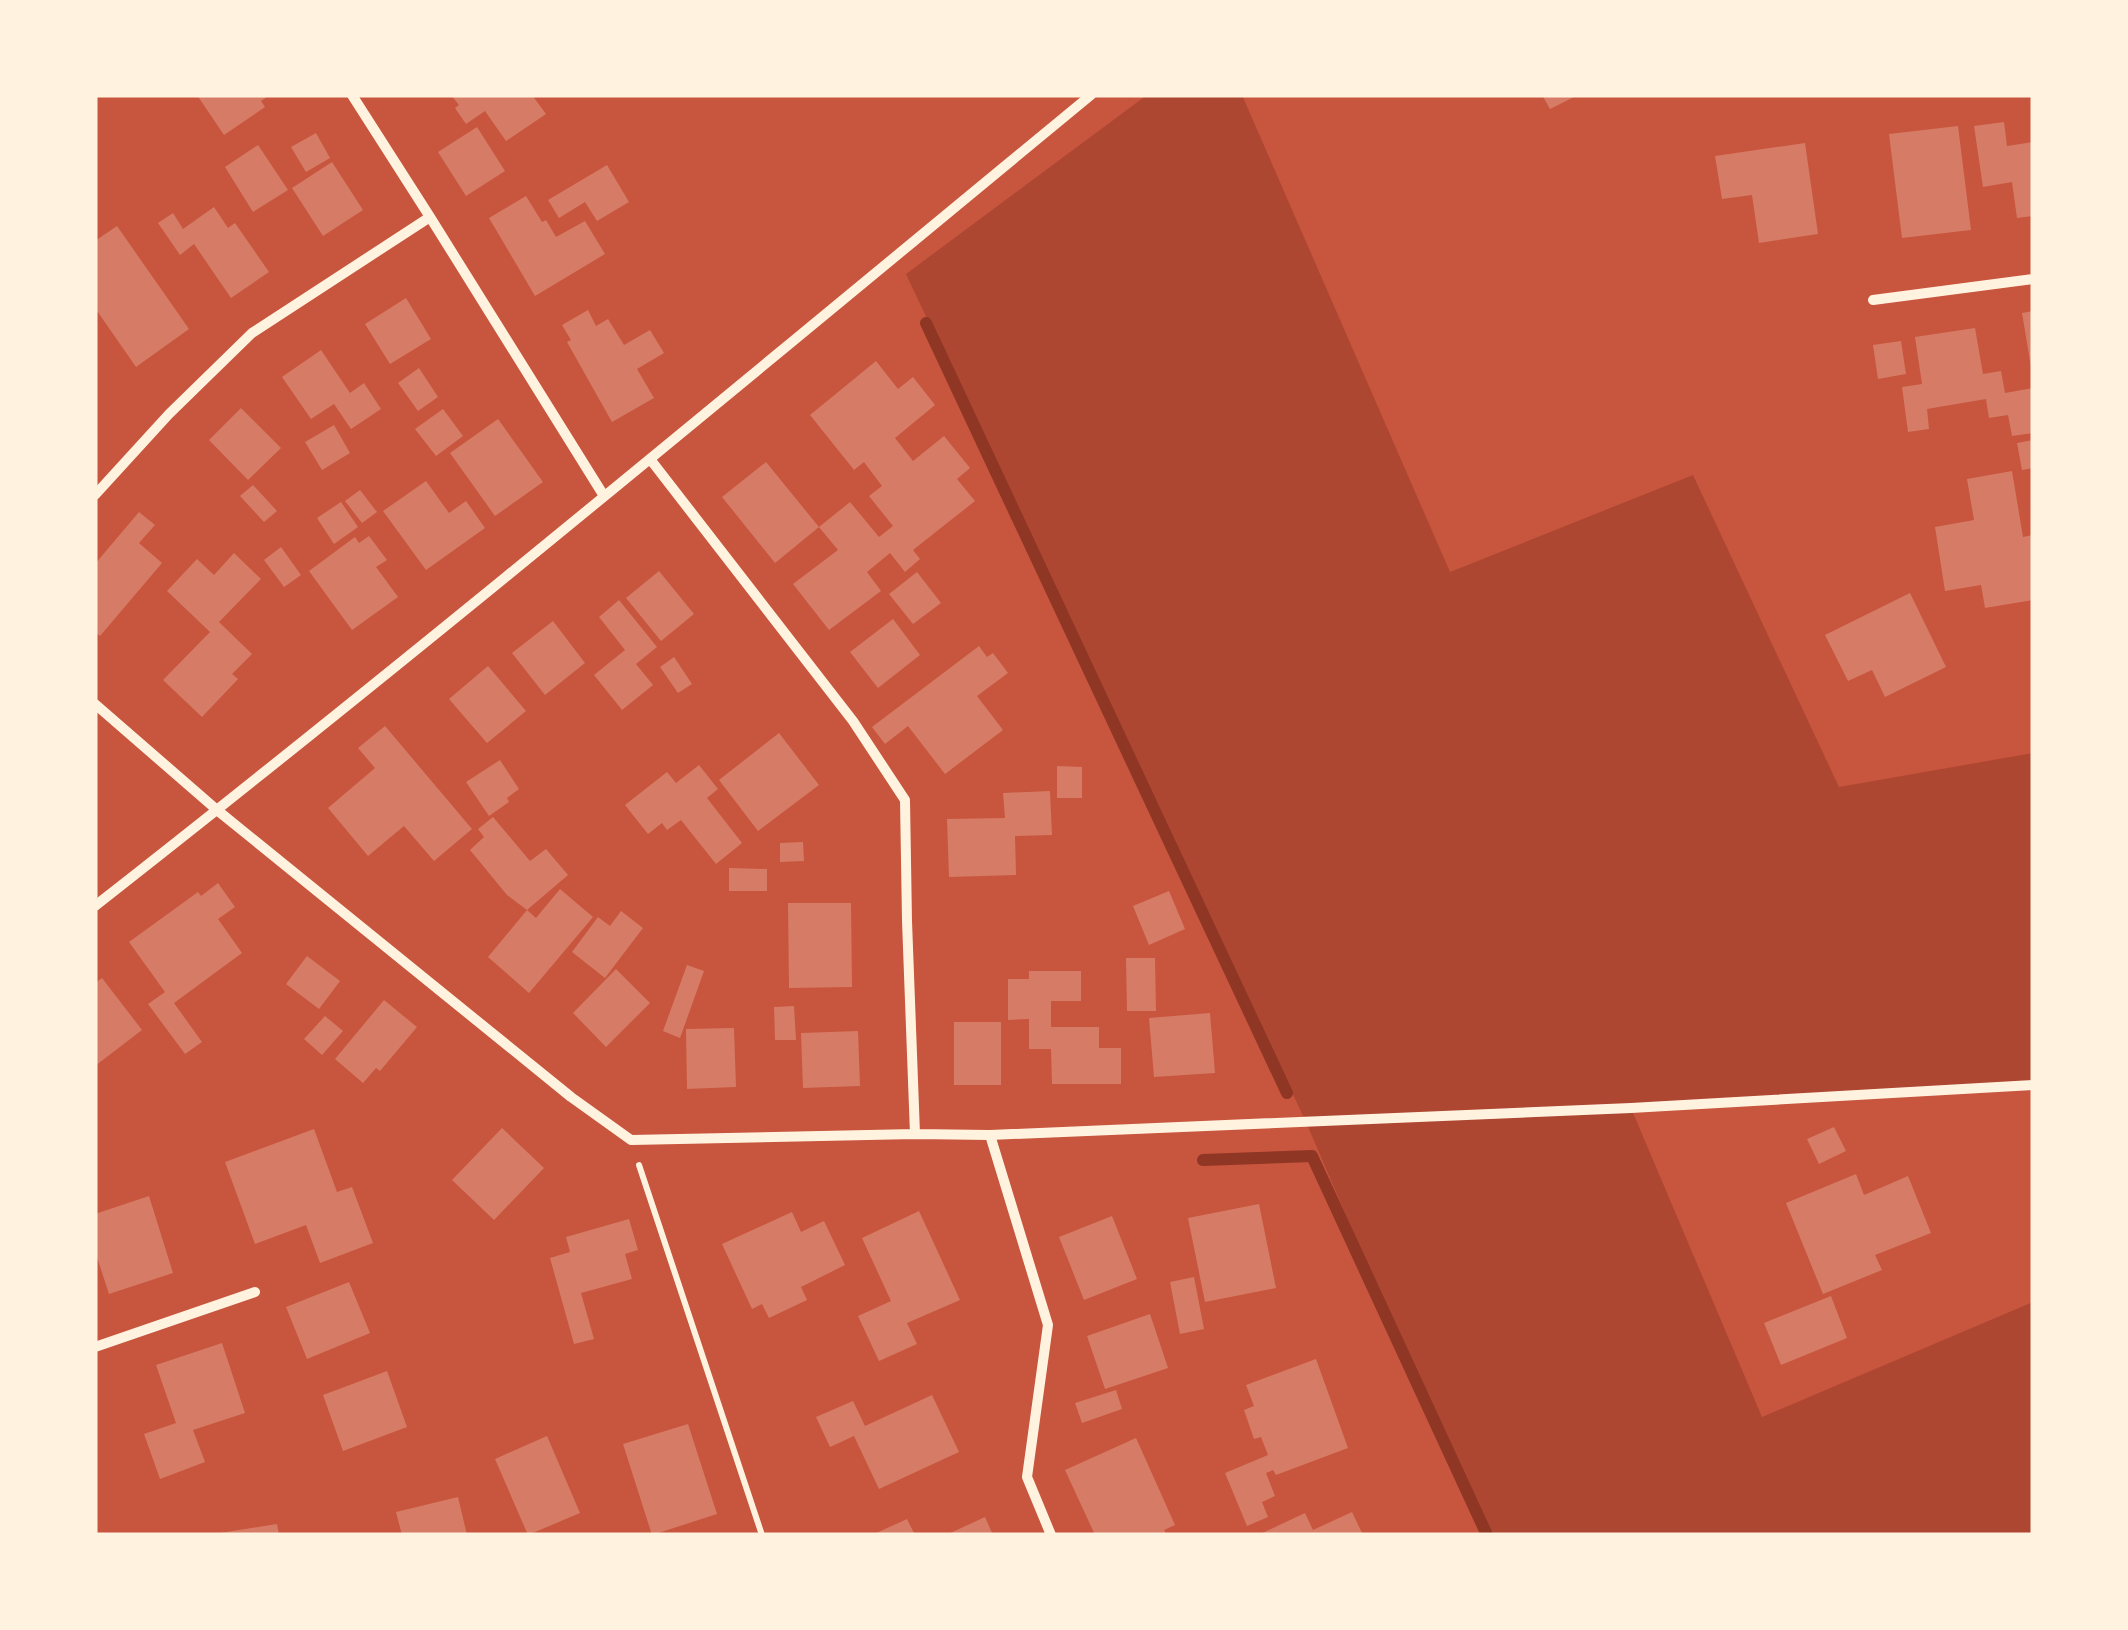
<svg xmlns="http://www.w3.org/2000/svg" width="2128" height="1630" viewBox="0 0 2128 1630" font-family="'Alegreya Sans',sans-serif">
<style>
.green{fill:#ae4732}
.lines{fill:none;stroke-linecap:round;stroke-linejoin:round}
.stream{stroke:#8f3625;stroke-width:12}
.building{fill:#d67c66}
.path{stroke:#fff3e0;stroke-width:6}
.minor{stroke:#fff3e0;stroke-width:10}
</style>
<rect width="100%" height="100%" fill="#c8553d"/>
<!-- green -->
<path class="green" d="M1147,95H1242L1450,572L1693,475L1839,787L2033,753V1084L1631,1108L1762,1417L2033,1302V1535H1483L1306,1122L906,274Z"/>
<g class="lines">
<!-- stream -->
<path class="stream" d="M926,323L1287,1093
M1203,1160L1312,1156L1487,1535"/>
</g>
<!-- building -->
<path class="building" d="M197,95H270L261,101L265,107L224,135Z
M451,95H532L546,114L506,141L485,111L466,124L455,108L459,105Z
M1542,95H1578L1550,109Z
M2004,122L2007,146L2033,142V216L2017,218L2012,182L1983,187L1974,126Z
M1958,126L1971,230L1902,238L1889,134Z
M477,127L505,171L466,196L438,152Z
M316,133L330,158L306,172L291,147Z
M1805,143L1818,234L1759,243L1752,195L1722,199L1715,156Z
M258,145L288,190L253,212L225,167Z
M332,162L363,210L323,236L292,188Z
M607,165L629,202L597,221L585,202L559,218L548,200Z
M526,196L542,222L546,220L556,237L585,221L605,254L535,296L489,218Z
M214,207L228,228L235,223L269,272L231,298L194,244L180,255L158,223L173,213L183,229Z
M117,226L189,329L136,367L95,308V241Z
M406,298L431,339L390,364L365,324Z
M588,310L596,326L608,319L624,345L650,330L664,353L637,369L654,398L612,422L567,342L571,340L562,325Z
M2033,311V367H2031L2022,313Z
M1975,328L1983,374L2001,371L2005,393L2033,388V433L2012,436L2008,415L1989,418L1986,399L1927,409L1929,429L1908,432L1902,387L1922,384L1915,337Z
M1901,341L1906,374L1878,379L1873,345Z
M321,350L350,393L364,383L381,409L351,429L334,404L311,419L282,377Z
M876,361L898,389L913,377L935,405L895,438L913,461L944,436L970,468L957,479L975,501L913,550L920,559L905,572L890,553L867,572L881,591L829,630L793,584L838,550L819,527L775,563L722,497L766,462L819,527L850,502L879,537L893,526L869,496L882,486L864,462L854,470L810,415Z
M419,368L438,397L418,411L398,383Z
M241,408L281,448L248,480L209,440Z
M443,409L463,436L436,456L415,429Z
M498,419L543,482L495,516L450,453Z
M334,425L350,453L322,470L305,442Z
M2033,440V468L2022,470L2017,443Z
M2012,471L2023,537L2033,535V600L1985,608L1981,585L1945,591L1935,527L1974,520L1967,479Z
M426,481L449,513L466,501L485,528L426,570L383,511Z
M253,485L277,511L264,522L240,496Z
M360,490L377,512L362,523L345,501Z
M341,502L358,527L334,544L317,518Z
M139,512L155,525L139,543L162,563L100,636L95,632V564Z
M369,536L387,560L376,567L398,597L352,630L309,571L355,537L359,543Z
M281,547L301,575L284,587L264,560Z
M234,553L261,579L219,622L252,654L232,674L238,679L202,717L163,680L210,632L167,591L197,559L214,575Z
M659,571L694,614L661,641L626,598Z
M917,572L941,603L913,624L889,594Z
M1910,593L1946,667L1885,697L1872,670L1848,681L1825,635Z
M619,600L657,647L636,664L653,685L622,710L594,675L625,650L599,617Z
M893,619L920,655L878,688L850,652Z
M553,621L585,663L545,695L512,653Z
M979,646L987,657L993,653L1008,673L977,696L1003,730L945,774L908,726L885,744L872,727Z
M674,657L692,684L678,693L660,667Z
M488,666L526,711L487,743L449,699Z
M385,726L472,829L434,861L404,826L368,856L328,808L375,768L358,748Z
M779,733L819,785L758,831L719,780Z
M500,760L519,789L507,798L509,802L489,816L466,782Z
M699,765L718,789L707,798L742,843L716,864L681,820L667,830L662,823L648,834L625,805L667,772L676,783Z
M1057,766L1082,767V798H1057Z
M1050,791L1052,835L1015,836L1016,875L949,877L947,819L1005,818L1003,793Z
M493,817L530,861L546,849L568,875L527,910L507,895L470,850L484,837L478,829Z
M803,842L804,861L780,862V843Z
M729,868L767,869V891H729Z
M218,883L235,907L218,919L242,953L174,1003L202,1042L185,1054L148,1004L165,992L129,942L198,892L201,896Z
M560,889L593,917L529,993L488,957L527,910L536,918Z
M1169,891L1185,929L1149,945L1133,906Z
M788,903H851L852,987L789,988Z
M621,911L643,928L605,978L572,952L598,917L610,926Z
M307,956L340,981L319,1009L286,984Z
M1126,958H1155L1156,1011H1127Z
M687,965L704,971L680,1038L663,1031Z
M616,969L650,1003L606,1047L573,1013Z
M1029,971H1081V1001H1051V1027H1099V1048H1121V1084H1052L1051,1049H1029V1019L1008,1020V979H1029Z
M102,978L142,1030L95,1066V983Z
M384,1000L417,1027L380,1071L376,1068L363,1083L335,1059Z
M794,1006L796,1040H775L774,1007Z
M1210,1013L1215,1073L1154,1077L1149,1018Z
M325,1016L343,1031L322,1055L304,1039Z
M954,1022H1001V1085H954Z
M734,1028L736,1087L687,1089L686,1029Z
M858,1031L860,1086L803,1088L801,1033Z
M1834,1127L1846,1151L1819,1164L1807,1139Z
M502,1128L544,1168L494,1220L452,1180Z
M314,1129L337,1192L352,1187L373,1243L320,1263L306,1225L255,1244L225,1162Z
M1856,1174L1864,1195L1908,1176L1931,1233L1875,1255L1882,1270L1823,1294L1786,1203Z
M149,1196L173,1273L109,1294L95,1251V1214Z
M1259,1204L1276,1288L1205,1302L1188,1218Z
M919,1211L960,1300L907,1323L917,1344L879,1361L858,1316L891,1301L862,1238Z
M792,1212L801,1232L824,1221L845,1265L801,1287L807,1300L769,1318L762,1304L752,1309L722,1244Z
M1112,1216L1137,1279L1084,1300L1059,1237Z
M629,1219L638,1250L625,1254L632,1279L581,1293L594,1339L574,1344L550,1258L570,1252L566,1237Z
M1194,1277L1204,1329L1180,1334L1170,1282Z
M349,1282L370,1333L307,1359L286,1307Z
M1831,1296L1847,1338L1781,1365L1764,1323Z
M1150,1314L1168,1368L1105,1389L1087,1336Z
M222,1343L245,1413L193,1430L205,1462L160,1479L144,1434L176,1423L156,1365Z
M1316,1359L1348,1448L1276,1475L1273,1470L1266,1473L1275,1496L1262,1502L1268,1517L1247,1526L1225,1473L1268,1455L1261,1437L1254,1439L1244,1410L1254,1406L1246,1385Z
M387,1371L407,1427L343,1451L323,1395Z
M1116,1390L1122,1409L1082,1423L1075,1403Z
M932,1395L959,1452L879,1489L854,1436L830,1447L816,1417L853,1401L865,1426Z
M688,1424L717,1514L652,1535L623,1444Z
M547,1436L580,1513L528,1535L495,1459Z
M1136,1438L1175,1525L1164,1530L1167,1535H1095L1065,1470Z
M458,1497L467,1535H402L396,1512Z
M1352,1512L1363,1535H1258L1305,1513L1313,1530Z
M985,1517L993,1535H946Z
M907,1519L915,1535H872Z
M277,1524L279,1535H220V1533Z"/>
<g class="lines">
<!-- path -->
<path class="path" d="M639,1165L762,1535"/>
<!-- minor -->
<path class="minor" d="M352,95L430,217
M1873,300L2033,279
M650,459L853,721L905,800L907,921L915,1134
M95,495L169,414L252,333L430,217L604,496
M95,704L217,810L571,1097L631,1140L915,1134L990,1135L1631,1108L2033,1085
M95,906C432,642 761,367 1091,95
M990,1135L1048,1325L1027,1477L1051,1535
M95,1347L255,1292"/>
</g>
<!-- border -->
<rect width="2128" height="1630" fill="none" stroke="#fff3e0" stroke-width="195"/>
</svg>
